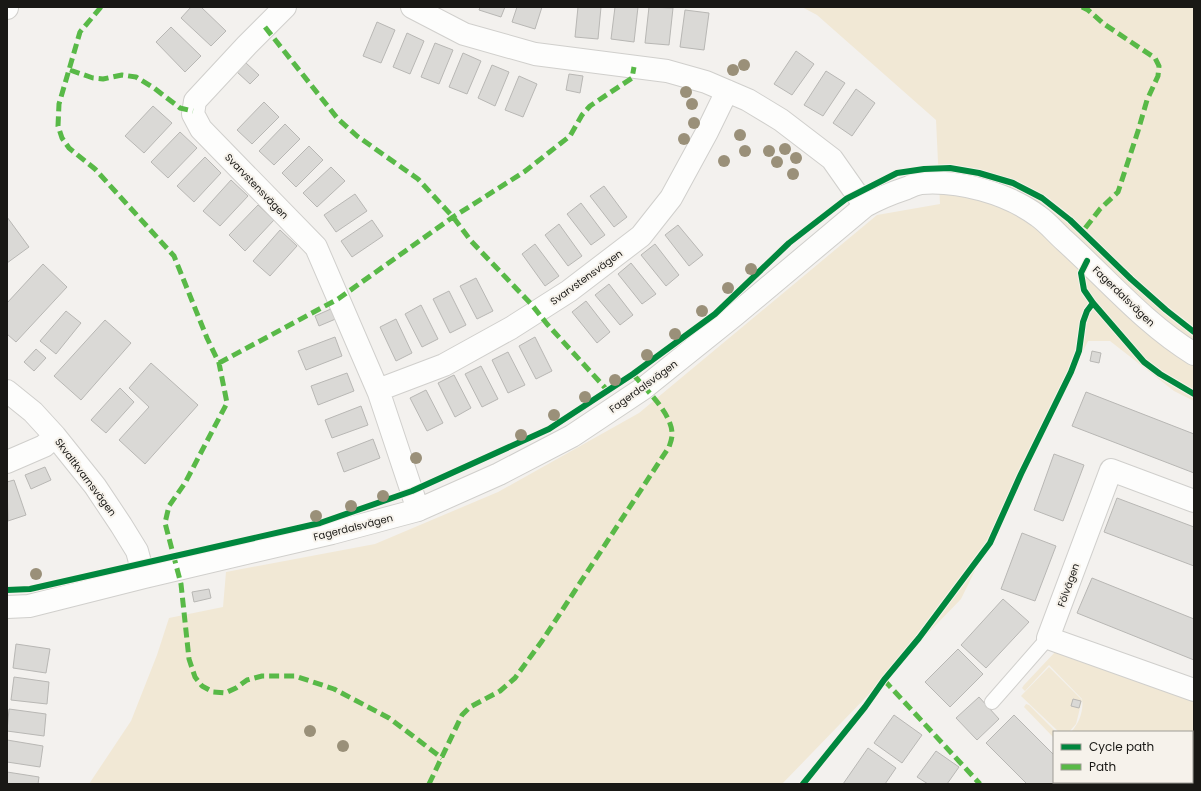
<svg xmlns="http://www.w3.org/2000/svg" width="1201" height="791" viewBox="0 0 1201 791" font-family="Poppins,sans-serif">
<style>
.green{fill:#f1e8d5}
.building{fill:#dad9d6;stroke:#b8b7b4}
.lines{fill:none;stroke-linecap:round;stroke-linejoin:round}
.service-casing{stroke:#d0cfcc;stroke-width:16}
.minor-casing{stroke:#d0cfcc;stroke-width:24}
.service{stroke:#fdfdfc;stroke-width:14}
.minor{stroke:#fdfdfc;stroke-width:22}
.quiet{stroke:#58b947;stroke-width:5;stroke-dasharray:10 5;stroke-linecap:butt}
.cycleway-casing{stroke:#f6f2eb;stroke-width:8}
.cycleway{stroke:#00873e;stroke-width:6}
.tree{fill:#9a9079}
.labels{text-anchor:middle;stroke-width:4;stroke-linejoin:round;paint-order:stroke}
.street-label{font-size:10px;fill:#191815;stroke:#f6f2eb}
</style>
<rect width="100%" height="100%" fill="#f3f1ee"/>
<!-- green -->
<path class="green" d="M802,7H1194V401L1174,391L1110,341H1088L961,599L782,784H89L131,721L157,655L169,618L223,607L226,572L375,544L498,492L639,413L877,215L940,204L936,120L817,15Z
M1056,651L1194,700V748L1192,750V732H1071C1079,724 1084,710 1082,699L1049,665L1025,691L1022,688L1024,685Z
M1049,667L1082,700L1076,724L1069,732H1059L1021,696Z
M1026,704L1029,705L1056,732H1054V738L1024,707Z"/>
<!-- building -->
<path class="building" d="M191,7H201L226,31L211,46L181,18Z
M480,7H505L501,17L479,10Z
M517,7H542L535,29L512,22Z
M578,7H601L598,39L575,37Z
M615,7H638L634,42L611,39Z
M649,7L673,8L669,45L645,43Z
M685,10L709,13L704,50L680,47Z
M377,22L395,30L381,63L363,56Z
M171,27L201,56L185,72L156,42Z
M407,33L424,41L410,74L393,67Z
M435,43L453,50L439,84L421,77Z
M796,51L814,64L792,95L774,84Z
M463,53L481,61L467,94L449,87Z
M246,63L259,75L250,84L237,72Z
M492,65L509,72L495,106L478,98Z
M826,71L845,83L823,116L804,105Z
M569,74L583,76L580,93L566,90Z
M519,76L537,84L523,117L505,110Z
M856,89L875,103L852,136L833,123Z
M264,102L279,117L252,144L237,130Z
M153,106L172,123L144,153L125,136Z
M285,124L300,139L274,165L259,151Z
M180,132L197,148L168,178L151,162Z
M309,146L323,160L296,187L282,173Z
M205,157L221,173L194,202L177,186Z
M331,167L345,181L317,207L303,193Z
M231,180L248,196L220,226L203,211Z
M604,186L627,217L614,227L590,196Z
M355,194L367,211L336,232L324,215Z
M581,203L605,235L591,245L567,214Z
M258,205L274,220L245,251L229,235Z
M7,217L29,247L7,263Z
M372,220L383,236L352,257L341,241Z
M559,224L582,256L568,266L545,235Z
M678,225L703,255L689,266L665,235Z
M280,230L297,246L270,276L253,261Z
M535,244L559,276L545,286L522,254Z
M655,244L679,275L666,286L641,255Z
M631,263L656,294L642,304L618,274Z
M43,264L67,287L16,342L7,334V303Z
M476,278L493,311L477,319L460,286Z
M609,284L633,315L620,325L595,295Z
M449,291L466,325L450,333L433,299Z
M586,301L610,332L597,343L572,312Z
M421,305L438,339L422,347L405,314Z
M333,308L338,318L319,326L315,316Z
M66,311L81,323L56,354L40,341Z
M396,319L412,353L396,361L380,327Z
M105,320L131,343L81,400L54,376Z
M335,337L342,356L306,370L298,351Z
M535,337L552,371L536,379L519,346Z
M36,349L46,358L34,371L24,362Z
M1092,351L1101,353L1099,363L1090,361Z
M508,352L525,385L508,393L492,360Z
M151,363L198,405L145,464L119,440L149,407L129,388Z
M481,366L498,399L482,407L465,374Z
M347,373L354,391L318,405L311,386Z
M454,375L471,408L455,417L438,383Z
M120,388L134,402L106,433L91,420Z
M426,390L443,423L427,431L410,398Z
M1086,392L1194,434V473L1072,426Z
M361,406L368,425L332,438L325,420Z
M373,439L380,458L344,472L337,453Z
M1054,454L1084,465L1063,521L1034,510Z
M45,467L51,480L31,489L25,475Z
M14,480L26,515L8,521L7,482Z
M1117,498L1194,527V566L1104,532Z
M1022,533L1056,546L1035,601L1001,589Z
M1092,578L1194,619V660L1077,613Z
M209,589L211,598L194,602L192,592Z
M1003,599L1029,622L986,668L961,645Z
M16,644L50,649L46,673L13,668Z
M958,649L983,674L950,707L925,682Z
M14,677L49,682L47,704L11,700Z
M979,697L999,719L977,740L956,718Z
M1073,699L1081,701L1079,708L1071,706Z
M9,709L46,714L44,736L7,731Z
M894,715L922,735L902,763L874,743Z
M1014,715L1054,755V782H1057L1055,784H1027L986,743Z
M7,740L43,746L40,767L7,762Z
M868,748L896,768L885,784H843Z
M936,751L959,767L947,784H928L917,777Z
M7,772L39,777L38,784H7Z"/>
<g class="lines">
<!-- service casing -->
<g class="service-casing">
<path id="service" d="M992,702L1048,638"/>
</g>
<!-- minor casing -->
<g class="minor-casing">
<path id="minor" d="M285,7L247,45L195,101L193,114L201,129L316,247L379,393L418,510
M412,7L464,34L535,54L667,71L706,82L748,100L781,120L832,159L865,206
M7,8V7
M378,390L444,365L511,328L569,291L641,236L671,198L707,132L727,91
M7,391L33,412L55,436L95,486L121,525L137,551L144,577
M7,462L44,446L55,436
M1194,501L1111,470L1048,638L1194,690
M7,607L29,606L144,577L332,533L418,510L499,474L572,436L644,388L735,315L865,206C879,198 892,193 907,188C911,186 916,184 921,183C959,180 1007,193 1038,216C1048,223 1056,233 1065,241C1107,279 1145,324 1194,354"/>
</g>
<!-- service -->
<use href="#service" class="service"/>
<!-- minor -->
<use href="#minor" class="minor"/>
<!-- quiet -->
<path class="quiet" d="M101,7L80,32L59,104L58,126L62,138L69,148L95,169L174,256L207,338L219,363L227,403L185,483L169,506L165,523L181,584L189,659L195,677L202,686L213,692L225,693L236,688L247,680L262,676H295L334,689L389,718L442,758
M1082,7L1088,10L1104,24L1155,58L1159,66L1158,76L1147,100L1138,131L1118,192L1100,209L1083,231
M265,27L338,119L357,136L418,179L453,217L471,241L532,305L547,324L608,391
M70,70L93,78L103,79L122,75L136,77L154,88L180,108L193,111
M219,363L338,299L453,217L524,172L570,136L582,115L590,106L632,78L634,67
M884,680L980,784
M429,784L462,715L470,707L500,691L515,678L542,641L669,447C670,444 672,439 672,435C673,414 645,389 633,374"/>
<!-- cycleway casing -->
<g class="cycleway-casing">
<path id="cycleway" d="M1087,261L1081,273L1084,290L1093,303L1144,362L1160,374L1194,394
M7,590L30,589L320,523L412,491L549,429L633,374L715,314L789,243L846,199L897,173L924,169L950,168L979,173L1013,183L1042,198L1070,220L1131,279L1166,310L1194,332
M803,784L865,707L884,680L919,638L990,543L1021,474L1071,372L1079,351L1083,322L1087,311L1093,303"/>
</g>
<!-- cycleway -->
<use href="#cycleway" class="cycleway"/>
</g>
<!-- trees -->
<g class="tree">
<circle cx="744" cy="65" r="6"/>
<circle cx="733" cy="70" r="6"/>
<circle cx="686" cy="92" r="6"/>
<circle cx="692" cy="104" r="6"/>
<circle cx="694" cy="123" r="6"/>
<circle cx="740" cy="135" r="6"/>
<circle cx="684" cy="139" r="6"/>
<circle cx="785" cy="149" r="6"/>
<circle cx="745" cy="151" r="6"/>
<circle cx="769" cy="151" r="6"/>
<circle cx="796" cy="158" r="6"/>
<circle cx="724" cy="161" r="6"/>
<circle cx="777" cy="162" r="6"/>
<circle cx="793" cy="174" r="6"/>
<circle cx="751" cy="269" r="6"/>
<circle cx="728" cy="288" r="6"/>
<circle cx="702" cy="311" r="6"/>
<circle cx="675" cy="334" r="6"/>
<circle cx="647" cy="355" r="6"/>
<circle cx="615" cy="380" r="6"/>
<circle cx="585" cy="397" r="6"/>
<circle cx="554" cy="415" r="6"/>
<circle cx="521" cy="435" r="6"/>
<circle cx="416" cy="458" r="6"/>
<circle cx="383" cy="496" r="6"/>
<circle cx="351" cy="506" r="6"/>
<circle cx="316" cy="516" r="6"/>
<circle cx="36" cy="574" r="6"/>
<circle cx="310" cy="731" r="6"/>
<circle cx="343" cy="746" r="6"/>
</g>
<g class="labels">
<!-- street labels -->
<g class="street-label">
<text transform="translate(257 186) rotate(46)" y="4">Svarvstensvägen</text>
<text transform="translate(586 277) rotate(-36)" y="4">Svarvstensvägen</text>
<text transform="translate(1124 296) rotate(44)" y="4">Fagerdalsvägen</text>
<text transform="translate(643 386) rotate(-36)" y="4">Fagerdalsvägen</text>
<text transform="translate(86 477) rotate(53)" y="4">Skvaltkvarnsvägen</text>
<text transform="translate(353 527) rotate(-14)" y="4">Fagerdalsvägen</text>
<text transform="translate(1068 585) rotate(-70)" y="4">Fölvägen</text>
</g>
</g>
<!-- border -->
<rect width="1201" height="791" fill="none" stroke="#191815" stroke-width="16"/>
<!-- legend -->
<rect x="1053" y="731" width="140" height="52" fill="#f6f2eb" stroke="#9e9b95"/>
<rect x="1061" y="744" width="20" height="6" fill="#00873e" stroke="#9e9b95"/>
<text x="1089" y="751" font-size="12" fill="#191815">Cycle path</text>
<rect x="1061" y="764" width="20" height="6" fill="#58b947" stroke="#9e9b95"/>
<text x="1089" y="771" font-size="12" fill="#191815">Path</text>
</svg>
